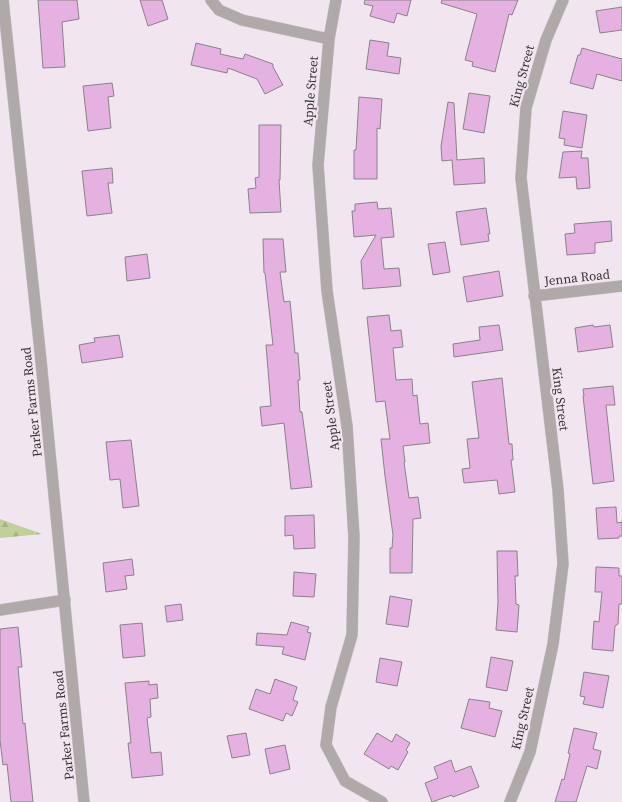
<svg xmlns="http://www.w3.org/2000/svg" width="622" height="802" viewBox="0 0 622 802" font-family="'Source Serif 4',serif">
<style>
.forest{fill:url(#forest-firs)}
.building{fill:#e5b1e1;stroke:#8b818a}
.lines{fill:none;stroke-linecap:round;stroke-linejoin:round}
.minor-casing{stroke:#ccc2cb;stroke-width:12}
.tertiary-casing{stroke:#ccc2cb;stroke-width:12}
.minor{stroke:#b0a9a9;stroke-width:11}
.tertiary{stroke:#b0a9a9;stroke-width:11}
.labels{text-anchor:middle;stroke-width:4;stroke-linejoin:round;paint-order:stroke}
.street-label{font-size:13px;fill:#393438;stroke:#f1e6f0}
</style>
<defs>
<pattern id="forest-firs" width="22" height="20" patternUnits="userSpaceOnUse"><rect width="22" height="20" fill="#c0d098"/><path d="M5 1l3.5 6h-7zM16 11l3.5 6h-7z" fill="#a6b384"/></pattern>
</defs>
<rect width="100%" height="100%" fill="#f1e6f0"/>
<!-- forest -->
<path class="forest" d="M0,519L42,534L0,538Z"/>
<!-- building -->
<path class="building" d="M38,0H77L79,19L62,22L65,67L43,68Z
M140,0H162L168,19L148,26Z
M365,0H411L407,16L397,13L394,23L370,16L373,6L364,4Z
M442,0H518L512,15L509,14L495,72L472,66L473,62L465,60L477,14L441,3Z
M622,7V30L600,33L596,11Z
M370,40L389,43L387,56L401,58L399,74L366,69Z
M196,43L221,49L220,54L243,59L245,54L273,64V67L283,85L265,94L257,79L228,68L227,73L191,65Z
M582,48L622,59V81L597,74L593,89L570,83L578,55H580Z
M112,83L114,96L108,97L111,128L88,131L83,86Z
M469,93L490,96L484,133L463,129Z
M359,97L382,99L380,129L377,128V179H354V150H356Z
M448,102L454,103L457,160L484,158L485,183L454,185L452,160L442,161L441,146Z
M563,111L587,115L582,148L564,145L565,139L559,138Z
M259,125H281L280,180H279L281,212L250,213L248,189L256,188L255,178L259,177Z
M582,151L581,158H588L590,188L577,189L576,177L559,178L563,152Z
M112,168L113,183H108L112,213L87,216L82,171Z
M377,202L378,209L391,208L394,237L381,238L384,269L399,268L401,286L363,289L361,261L376,235L354,237L352,211H355V204Z
M486,208L490,234H488L489,241L461,245L456,212Z
M611,221L612,241L595,243V253L567,255L565,234L575,233L574,224Z
M263,239H283L286,272H280L284,302L290,301L295,353H298L300,380H298L300,412H302L312,487L291,489L284,423L262,426L260,407L271,406L266,345H273L265,273H264Z
M445,242L450,272L433,275L428,244Z
M147,254L150,278L127,281L125,257Z
M499,271L503,296L467,302L463,277Z
M389,315L391,331L401,330L403,347L393,348L396,380L412,379L413,396L417,395L420,424L428,423L430,443L403,446L405,462H404L409,498L418,497L421,518L413,519L412,573H390V548H392L393,535L385,476L381,439H390L385,401L376,402L367,317Z
M499,325L503,350L454,357L453,344L480,340L479,327Z
M593,325L594,327L610,325L613,347L578,352L575,328Z
M119,335L123,357L82,363L79,345L95,342L94,338Z
M502,378L509,444H512L513,460H511L515,492L499,494L497,480L464,483L462,469L470,468L467,439L479,438L472,382Z
M613,386L615,405H606L614,481L593,484L583,396H584L583,389Z
M131,440L139,506L123,508L120,479L110,480L106,442Z
M616,507L617,523L622,522V536H619V538L598,539L596,508Z
M314,515L315,548L294,549L293,535L285,536V516Z
M497,551H517L518,576H515L516,604L519,605L517,632L496,630L498,603Z
M132,559L134,575L125,576L127,589L106,592L103,563Z
M596,567L619,568V576H622V604H619L618,624L615,626L613,651L592,649L594,621L599,622L602,592H595Z
M294,572L316,574L314,597L293,596Z
M390,596L412,600L408,627L386,624Z
M181,604L183,620L167,622L165,606Z
M291,622L309,627L307,632L311,633L305,660L282,654L284,647L256,645L257,633L287,635Z
M142,623L145,656L123,658L120,625Z
M18,627L22,667H18L23,724L25,723L33,802H11L7,764L3,765L0,740V629Z
M491,657L513,661L507,691L486,687Z
M380,658L402,662L397,686L376,682Z
M584,672L609,676L603,708L583,704L585,697L580,696Z
M275,679L297,687L293,700L298,702L292,716L286,713L283,721L249,709L256,689L270,694Z
M149,681V685L157,684L158,698L150,699L151,717L147,718L151,753L161,752L163,775L132,778L128,743H131L125,683Z
M469,699L490,702L489,708L502,711L495,737L461,728Z
M574,728L597,733L593,749L601,751L597,769L587,766L576,802H555L562,779L564,780L570,754L568,753Z
M246,733L250,755L232,758L227,736Z
M377,733L392,742L396,734L410,743L406,750L408,752L398,770L391,766L389,769L364,754Z
M285,745L290,769L270,774L265,749Z
M451,760L455,772L471,766L479,787L453,797L452,795L432,802L425,783L438,778L434,767Z"/>
<g class="lines">
<!-- minor casing -->
<g class="minor-casing">
<path id="minor" d="M211,0L219,10L242,20L329,39
M336,0L329,39L318,165L327,291L347,426L354,537L352,635L331,707L326,745L345,781L382,802
M534,296L622,286
M0,610L65,600
M510,802L530,752L553,644L563,564L558,490L521,178L526,108L546,40L563,0"/>
</g>
<!-- tertiary casing -->
<g class="tertiary-casing">
<path id="tertiary" d="M3,0L41,361L84,802"/>
</g>
<!-- minor -->
<use href="#minor" class="minor"/>
<!-- tertiary -->
<use href="#tertiary" class="tertiary"/>
</g>
<g class="labels">
<!-- street labels -->
<g class="street-label">
<text transform="translate(521 76) rotate(-75)" y="5">King Street</text>
<text transform="translate(310 91) rotate(-85)" y="5">Apple Street</text>
<text transform="translate(577 277) rotate(-6)" y="5">Jenna Road</text>
<text transform="translate(561 399) rotate(83)" y="5">King Street</text>
<text transform="translate(31 402) rotate(-96)" y="5">Parker Farms Road</text>
<text transform="translate(330 416) rotate(-97)" y="5">Apple Street</text>
<text transform="translate(522 718) rotate(-77)" y="5">King Street</text>
<text transform="translate(63 725) rotate(-96)" y="5">Parker Farms Road</text>
</g>
</g>
</svg>
